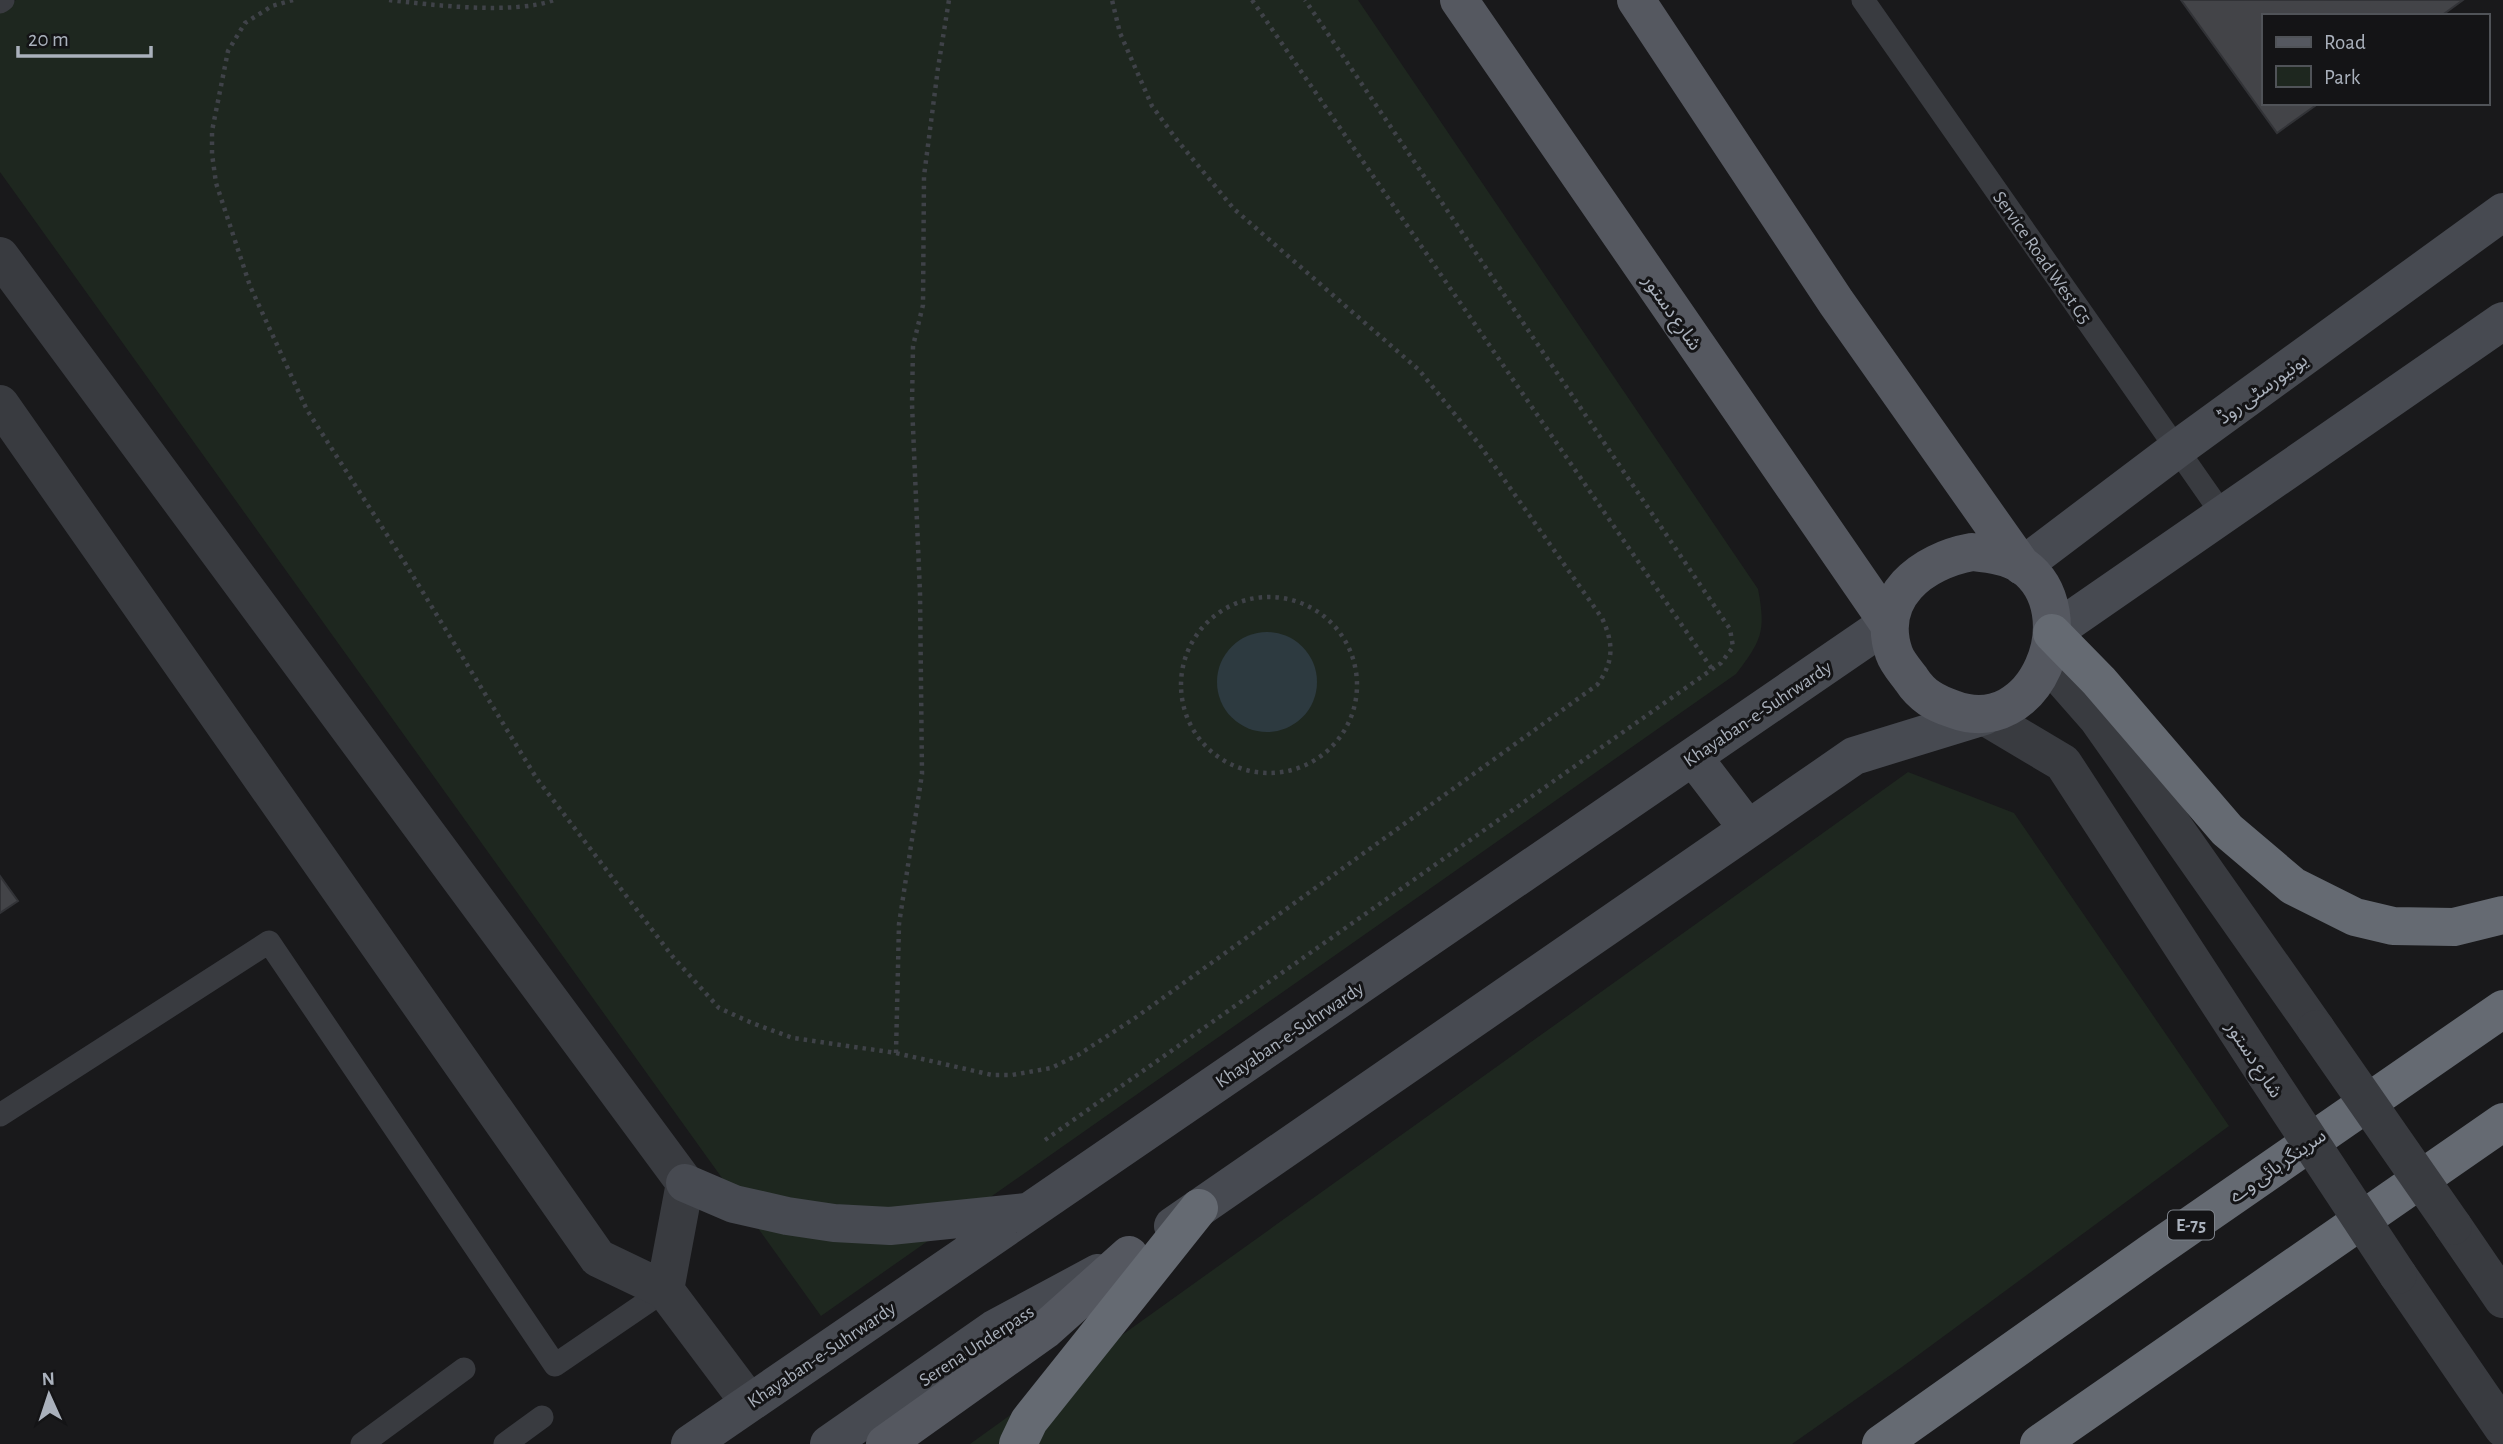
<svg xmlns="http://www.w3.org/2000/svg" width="2503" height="1444" viewBox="0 0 2503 1444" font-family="'Alegreya Sans','Noto Sans Arabic',sans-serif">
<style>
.green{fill:#1e271f}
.water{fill:#2d3a40}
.building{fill:#434448;stroke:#323337;stroke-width:2}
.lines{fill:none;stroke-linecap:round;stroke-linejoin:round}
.path{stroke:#3f4248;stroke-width:4.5;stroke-dasharray:3.5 5;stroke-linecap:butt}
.lane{stroke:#393b40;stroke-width:23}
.street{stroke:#393b40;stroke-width:38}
.secondary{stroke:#474a51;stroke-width:38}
.primary{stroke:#555860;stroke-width:38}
.highway{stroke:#656a72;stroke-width:38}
.street-bridge{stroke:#393b40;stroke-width:38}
.labels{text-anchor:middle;stroke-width:6;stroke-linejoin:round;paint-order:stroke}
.shield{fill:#141416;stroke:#7d828a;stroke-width:2}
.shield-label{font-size:18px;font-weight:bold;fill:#aab1bc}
.street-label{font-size:19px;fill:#aab1bc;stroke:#141416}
</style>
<rect width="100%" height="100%" fill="#19191b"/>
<!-- green -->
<path class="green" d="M16,0H1358L1758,589C1766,631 1762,640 1736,674L821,1316L0,172V12Z
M1908,772L2014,813L2229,1126L1902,1367L1792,1444H970Z"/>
<!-- water -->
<path class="water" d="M1217 682a50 50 0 1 1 100 0a50 50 0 1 1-100 0Z"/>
<!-- building -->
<path class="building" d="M2181,0H2463L2441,16H2263V103H2319L2277,133Z
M0,876L18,901L0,913Z"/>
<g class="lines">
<!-- path -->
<path class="path" d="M293,0L272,6L245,23L228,51L212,131V154L216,183L250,286L307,410L405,563L537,779L673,957L719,1008L752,1023L793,1038L896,1053L992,1075H1012L1051,1068L1078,1055L1135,1018L1597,685C1614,662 1614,644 1602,618L1479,444L1419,370L1234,209L1177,140L1152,106L1120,33L1112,0
M389,0C432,5 514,15 554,0
M1252,0L1712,669
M1181 685a88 88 0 1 1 176 0a88 88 0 1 1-176 0Z
M896,1053L899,924L922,774L920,593L912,404L913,346L923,305L924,176L938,68L949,0
M1045,1140L1721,663L1733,647L1730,629L1305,0"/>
<!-- lane -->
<path class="lane" d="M1863,0L2223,515
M0,2L3,0
M0,1115L269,942L555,1365L665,1290
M362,1444L464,1369
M505,1444L542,1417"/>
<!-- street -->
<path class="street" d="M0,256L685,1183L665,1290
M0,404L598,1258L665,1290L749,1402
M2047,661L2098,719L2316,1029
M1984,716L2063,763L2266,1075
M2453,1226L2503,1299
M2398,1275L2503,1428"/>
<!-- secondary -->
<path class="secondary" d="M2022,566L2177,449L2503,212
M2052,633L2503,321
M1693,757L1748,829
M685,1183L734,1204L787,1216L834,1223L890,1226L1026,1212
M1173,1226L1854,756L1984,716
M690,1444L1888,623
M829,1444L994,1329L1098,1273"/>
<!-- primary -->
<path class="primary" d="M1459,0L1888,623
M1636,0L1836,302L2022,566
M1972,552C1989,554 2009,556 2023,566C2087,612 2036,741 1953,709C1935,703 1922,696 1911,679C1905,671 1897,662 1894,653C1875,597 1922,561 1972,552Z
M885,1444L1045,1330L1129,1255"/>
<!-- highway -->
<path class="highway" d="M2052,633L2099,681L2227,830L2293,886L2355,917L2393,926L2454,927L2503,915
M1018,1444L1029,1421L1199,1208
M1881,1444L2152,1252L2503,1009
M2039,1444L2503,1122"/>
<!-- street-bridge -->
<path class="street-bridge" d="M2316,1029L2453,1226
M2266,1075L2398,1275"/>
</g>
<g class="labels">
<!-- shield labels -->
<rect class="shield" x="2168" y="1210.5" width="46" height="29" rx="5"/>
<g class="shield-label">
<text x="2191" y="1231">E-75</text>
</g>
<!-- street labels -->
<g class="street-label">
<text transform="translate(2043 257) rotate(55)" y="7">Service Road West G5</text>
<text transform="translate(1673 312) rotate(55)" y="7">شارع دستور</text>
<text transform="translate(2262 388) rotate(-36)" y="7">یونیورسٹی روڈ</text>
<text transform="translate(1757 713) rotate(-34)" y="7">Khayaban-e-Suhrwardy</text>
<text transform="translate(1289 1034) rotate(-34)" y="7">Khayaban-e-Suhrwardy</text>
<text transform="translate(2255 1059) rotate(57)" y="7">شارع دستور</text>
<text transform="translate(2277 1165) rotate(-35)" y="7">سرینگر ہائی وے</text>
<text transform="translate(976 1345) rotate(-33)" y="7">Serena Underpass</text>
<text transform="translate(821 1354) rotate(-34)" y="7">Khayaban-e-Suhrwardy</text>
</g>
</g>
<!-- legend -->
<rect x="2262" y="14" width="228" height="91" fill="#141416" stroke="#505358" stroke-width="2"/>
<rect x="2276" y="37" width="35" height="10" fill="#555860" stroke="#505358" stroke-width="2"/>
<text x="2324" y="49" font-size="21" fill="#aab1bc">Road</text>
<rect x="2276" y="66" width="35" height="21" fill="#1e271f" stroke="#505358" stroke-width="2"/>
<text x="2324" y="84" font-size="21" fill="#aab1bc">Park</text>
<!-- north arrow -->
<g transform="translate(49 1395) rotate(357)" stroke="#141416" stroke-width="5" paint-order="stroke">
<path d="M0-5L12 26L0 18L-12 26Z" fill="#aab1bc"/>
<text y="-10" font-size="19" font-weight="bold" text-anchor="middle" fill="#aab1bc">N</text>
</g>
<!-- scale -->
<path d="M18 46v10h133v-10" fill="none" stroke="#aab1bc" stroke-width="3.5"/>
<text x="28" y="46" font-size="21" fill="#aab1bc" stroke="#141416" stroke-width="5" paint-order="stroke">20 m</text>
</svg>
